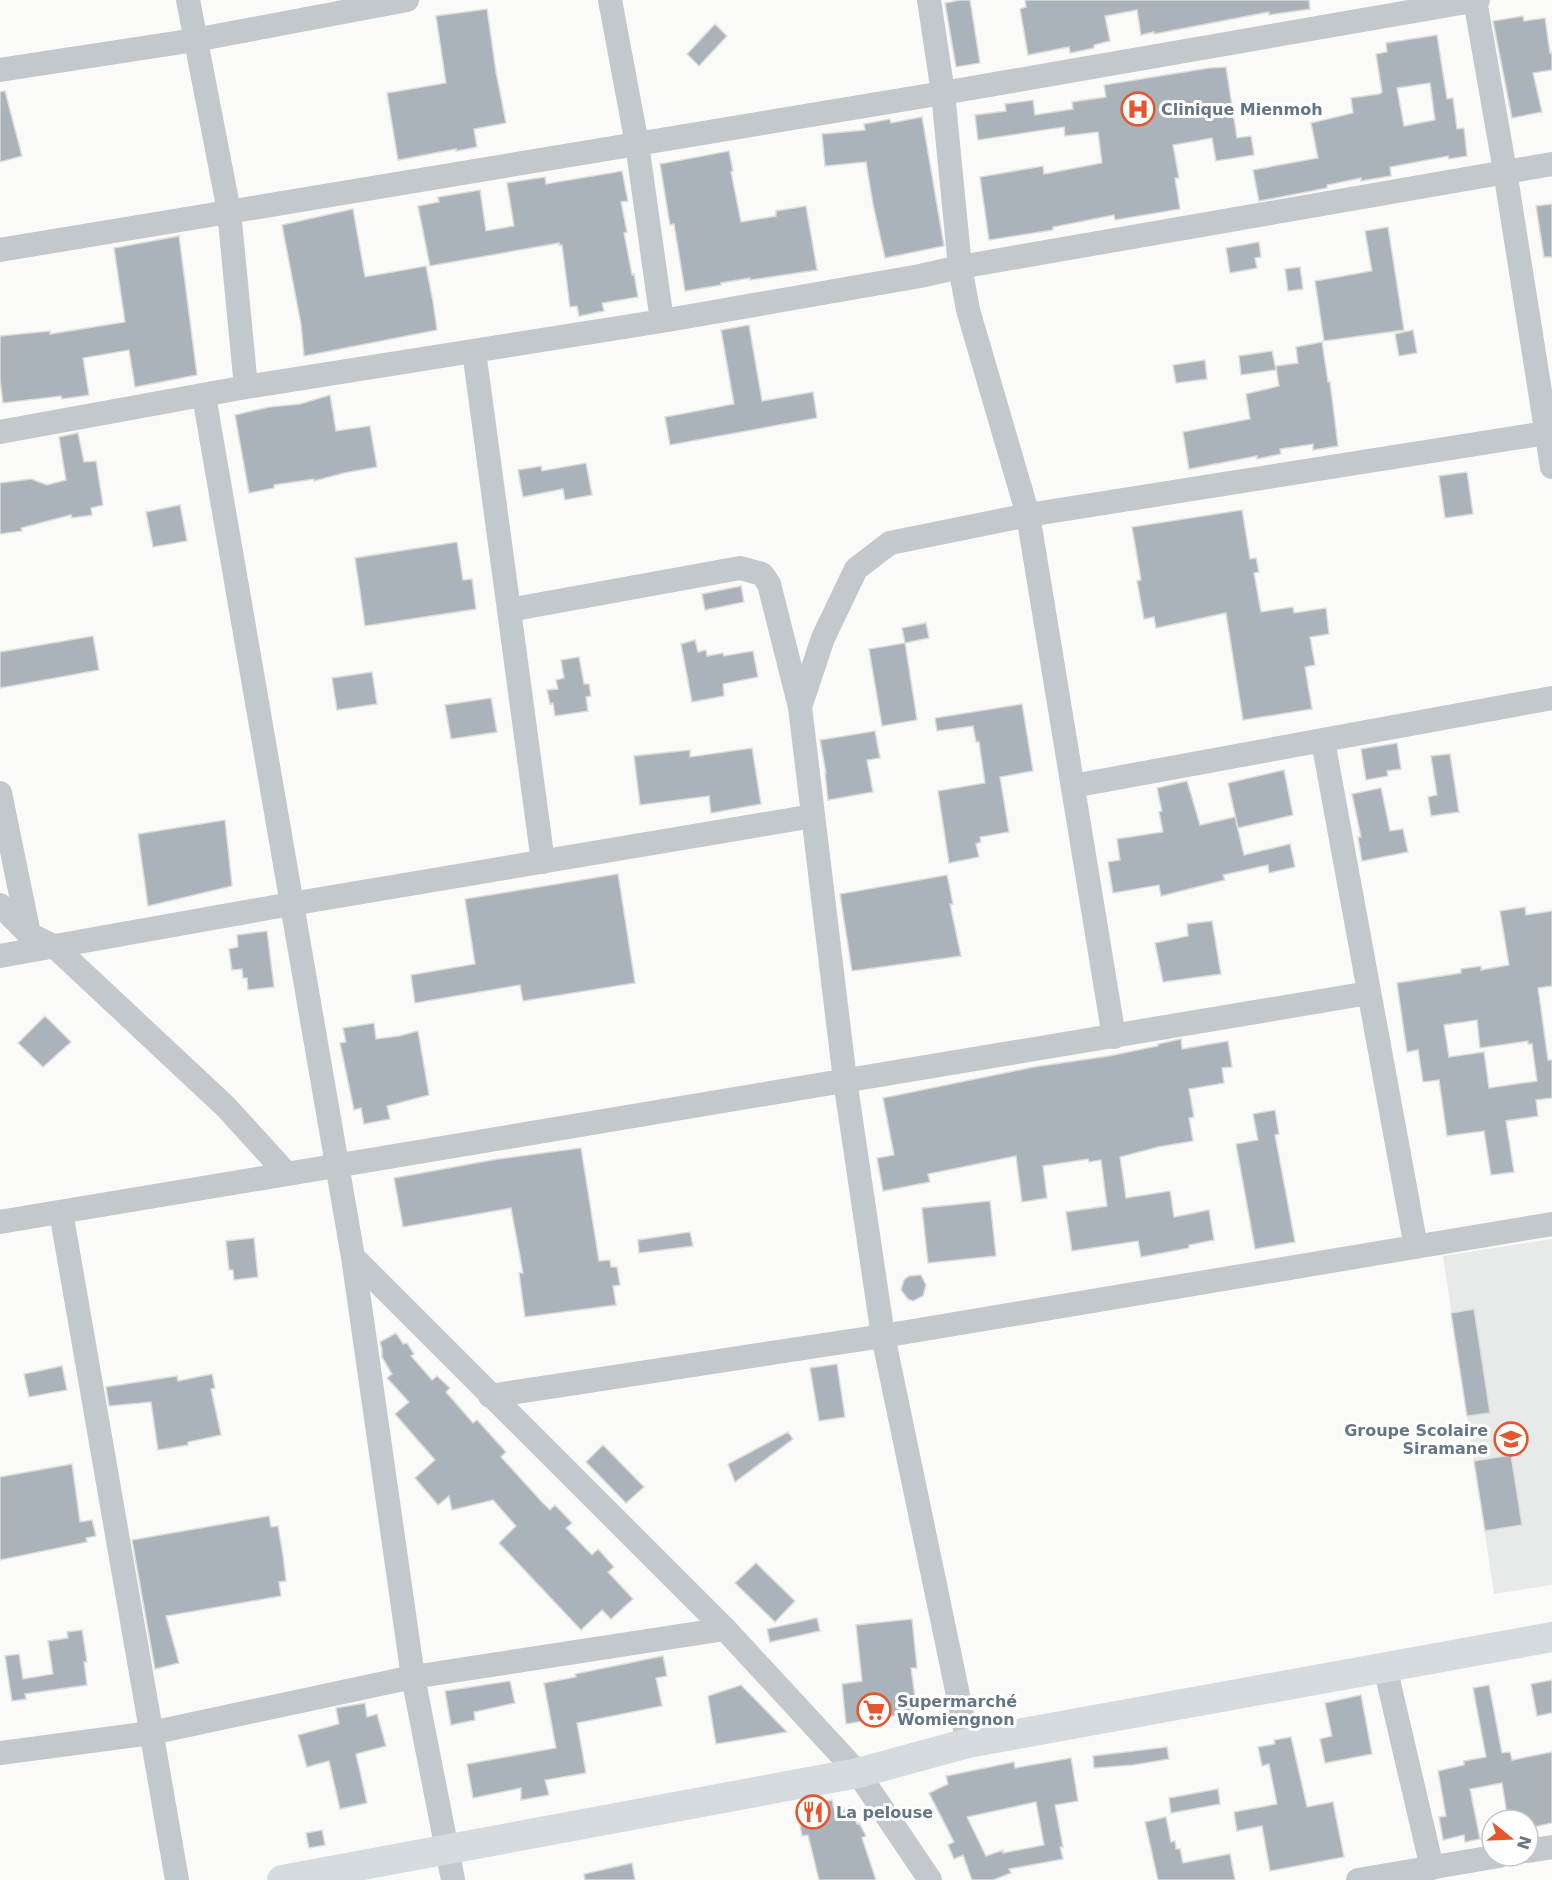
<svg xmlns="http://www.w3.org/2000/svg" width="1552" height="1880" viewBox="0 0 1552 1880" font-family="'DejaVu Sans',sans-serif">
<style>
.built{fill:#e8e9e9}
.building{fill:#aab3b9;stroke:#dcdcda;stroke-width:1.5;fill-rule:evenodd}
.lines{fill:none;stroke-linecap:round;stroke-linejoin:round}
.minor{stroke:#c3c8cc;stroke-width:24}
.major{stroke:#d6dbdf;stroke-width:30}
.labels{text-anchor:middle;stroke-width:6;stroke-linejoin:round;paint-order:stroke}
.poi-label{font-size:16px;font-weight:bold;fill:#657683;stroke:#fff;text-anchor:start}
</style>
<rect width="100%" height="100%" fill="#fafaf8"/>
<!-- built -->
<path class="built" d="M1552,1239V1585L1494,1594L1443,1256Z"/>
<!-- building -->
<path class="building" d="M961,0H970L980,63L956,67L945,3Z
M1025,0H1309L1310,9L1269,15V12L1154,34V32L1141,35L1137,10L1105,16L1110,41L1094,45V48L1070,53L1069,47L1028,55L1020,9L1026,7Z
M487,9L496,72L506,123L474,129L477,147L456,151V149L398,160L387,93L446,83L436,16Z
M1523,16L1524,21L1545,18L1550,53L1552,52V70L1533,73L1542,112L1512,118L1493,21Z
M715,24L727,36L699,66L687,54Z
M1437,35L1447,99L1453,98L1457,129L1464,128L1467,156L1449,159L1448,156L1390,167L1391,176L1361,181V178L1327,185V188L1259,201L1253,170L1318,158L1311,123L1353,113L1351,98L1379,94L1382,92L1376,54L1387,52L1386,43ZM1430,83L1435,120L1404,126L1397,88Z
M1226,67L1237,138L1251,136L1254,155L1216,161L1212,138L1173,145L1179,178H1175L1180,209L1115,220L1114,215L1053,227V230L989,240L980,177L1043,166L1044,174L1102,163L1098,132L1065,136L1064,127L978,140L975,115L1006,111L1005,104L1033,100L1035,115L1073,109L1072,102L1106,97L1104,85L1209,68Z
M5,91L22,156L0,162V92Z
M922,117L944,246L885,258L873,204L866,162L825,166L822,134L865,130L864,124L890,119L891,123Z
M729,151L733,171L731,172L741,222L776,216V211L806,206L817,270L750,280V278L721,283V285L685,291L674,224L670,225L660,164Z
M622,171L628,201L621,202L627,232L624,233L632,275L634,274L638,297L602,303L604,311L579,316L577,306L570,307L562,245H559V243L430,266L418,206L439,202L438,197L480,190L486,231L514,226L507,183L545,177L546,184Z
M1552,204V257H1544L1536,206Z
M353,209L365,277L426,266L433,302L437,330L304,356L301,324L282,225Z
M1388,227L1404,330L1324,341L1315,281L1372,271L1365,231Z
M179,236L197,375L135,387L129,350L83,358L89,395L62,399L61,396L3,403L0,379V336L50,331V334L125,322L114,248Z
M1259,242L1261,257L1255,258L1257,268L1230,273L1226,248Z
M1300,267L1303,289L1288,291L1285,269Z
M749,325L762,401L813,392L817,418L670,445L665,417L734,404L721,330Z
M1413,330L1417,353L1399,356L1395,334Z
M1322,342L1328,382H1330L1338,446L1313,450V444L1280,449L1281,454L1257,459V456L1189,469L1183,432L1250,419L1246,394L1279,386L1276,366L1298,363L1296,347Z
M1272,351L1276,370L1241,375L1239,356Z
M1205,360L1207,379L1176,383L1173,365Z
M330,395L336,431L370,426L377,467L344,473L314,481V479L274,485V488L249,493L235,415L269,407L300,404Z
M78,433L84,462L96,461L103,505L91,508L92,515L72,518L71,515L21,528L22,531L0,534V483L31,479L47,485L66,480L59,437Z
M586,463L592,495L565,500L563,489L523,497L518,470L541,466L542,471Z
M1467,472L1473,514L1445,518L1439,476Z
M180,505L187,541L153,547L146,512Z
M1242,510L1250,559L1256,558L1259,572L1254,573L1261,612L1293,607L1294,613L1326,608L1329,634L1310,637L1315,665L1305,667L1312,709L1243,720L1226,613L1156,628L1154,617L1144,619L1137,581L1141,580L1132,527Z
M457,542L463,580L472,579L476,609L365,626L355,558Z
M741,586L744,602L705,610L702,594Z
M926,623L929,638L905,643L902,628Z
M93,636L99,670L0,688V652Z
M695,640L698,652L706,650L707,656L723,653L724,656L753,651L758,677L723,684L724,696L692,702L681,644Z
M905,643L917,720L882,726L869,649Z
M579,657L584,684H589L591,696L586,697L588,711L555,716L553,703L550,704L547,690L558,689L556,680L564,678L561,660Z
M372,672L377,704L337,710L332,678Z
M491,698L497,732L451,739L445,705Z
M1022,704L1033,771L1000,777L1009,832L980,837L981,842L976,844L979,857L949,863L938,791L985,783L979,742H976L973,726L937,731L935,718Z
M875,731L880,758L867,760L873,792L828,800L825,773H826L820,740Z
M1397,743L1401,769L1387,771L1388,776L1366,780L1361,749Z
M752,748L761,804L711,813L709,796L640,805L634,756L690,750V757Z
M1450,754L1459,812L1431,816L1428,797L1437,795L1431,756Z
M1284,770L1293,815L1238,828L1228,783Z
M1187,781L1200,825L1235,817L1244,855L1290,844L1295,867L1269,873L1268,865L1223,875L1225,880L1161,896L1159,885L1113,893L1108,862L1120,860L1117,839L1163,832L1159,812L1162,811L1157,788Z
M1381,788L1390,831L1403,829L1408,852L1362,861L1358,837H1361L1352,794Z
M225,820L232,886L148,906L138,834Z
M618,874L635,983L523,1001L520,985L415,1003L411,975L475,964L465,899Z
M947,875L953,904H950L961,956L852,971L840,894Z
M1525,907L1526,915L1552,911V986L1538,988L1548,1060H1552V1098L1536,1100L1538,1116L1506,1121L1514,1172L1491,1175L1484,1131L1447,1136L1439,1080L1423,1082L1418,1050L1407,1052L1397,983L1461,973V969L1481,966V970L1509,965L1500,911ZM1477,1020L1480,1048L1528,1041V1044H1532L1537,1081L1489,1088L1484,1052L1449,1057L1444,1025Z
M1212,921L1221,974L1163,982L1155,943L1188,936L1187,924Z
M267,931L274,987L248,990L247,978H243L242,969L232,970L229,949L238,947L237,935Z
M45,1016L71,1042L43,1067L18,1043Z
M374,1023L376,1039L399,1036L418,1031L429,1095L387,1106L390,1119L364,1124L361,1108L354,1110L340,1043L346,1042L343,1028Z
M1181,1039L1182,1049L1228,1041L1232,1067L1222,1068L1224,1083L1189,1089L1194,1117L1189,1118L1193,1141L1158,1147L1120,1157L1126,1198L1170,1191L1174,1217L1209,1210L1214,1240L1189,1245V1248L1141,1257L1138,1241L1072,1251L1066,1212L1107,1206L1101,1160L1089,1162L1088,1159L1043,1166L1047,1198L1022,1202L1016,1156L928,1174L930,1182L883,1191L877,1158L894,1155L883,1098L1034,1067L1109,1056L1158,1046V1044Z
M1275,1110L1279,1134L1275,1135L1295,1242L1255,1249L1236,1144L1258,1140L1253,1114Z
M581,1148L599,1261L610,1260L611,1267H617L620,1285L613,1286L616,1305L525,1317L519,1273H523L511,1208L403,1227L394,1178L498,1159Z
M990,1201L996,1256L928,1263L922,1208Z
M690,1232L693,1246L639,1253L638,1240Z
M254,1238L258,1277L234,1280L233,1270H229L226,1241Z
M921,1275L926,1285L923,1296L913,1301L908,1299L901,1290L904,1280L909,1276Z
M1474,1309L1490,1413L1467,1416L1451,1313Z
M396,1333L403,1344L407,1343L414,1354L411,1356L432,1380L437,1376L450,1388L446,1392L473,1423L477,1420L506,1452L501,1457L540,1500L550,1510L555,1505L572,1523L566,1528L592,1555L598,1549L614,1567L608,1572L633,1599L611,1619L602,1610L581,1630L499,1543L516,1526L493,1500L452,1510L449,1496L438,1505L415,1478L435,1460L395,1414L409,1402L387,1378L392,1374L382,1357V1349L380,1342Z
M837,1364L845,1417L819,1421L810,1368Z
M62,1366L67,1390L29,1397L24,1374Z
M212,1374L215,1388L211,1389L221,1435L188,1442V1445L158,1450L151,1402L109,1406L106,1387L177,1376L178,1381Z
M788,1432L793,1439L735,1482L728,1464Z
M603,1445L644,1487L626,1503L586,1462Z
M1511,1455L1522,1525L1485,1531L1474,1461Z
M72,1464L80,1522L92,1520L96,1536L86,1538L87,1542L0,1560V1477Z
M269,1516L271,1527L278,1526L283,1556L286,1581L279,1582L281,1596L166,1616L179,1663L155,1669L132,1540Z
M756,1563L795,1601L775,1622L735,1583Z
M817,1618L820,1631L770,1642L767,1629Z
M912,1619L917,1668H911L917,1712L846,1724L842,1684L862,1681L856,1625Z
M82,1630L87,1662H84L87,1685L25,1694L26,1699L12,1701L5,1656L19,1654L23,1679L53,1674L48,1641L68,1638L67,1632Z
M663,1656L667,1676L656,1678L662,1706L577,1723L586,1773L545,1780L549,1795L521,1800V1788L473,1798L467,1764L556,1748L544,1683L576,1677L575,1674Z
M1552,1680V1713L1537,1716L1531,1684Z
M510,1681L515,1703L474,1712L475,1720L451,1725L445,1691Z
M741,1685L787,1732L716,1744L708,1696Z
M1489,1685L1502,1753L1510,1752L1512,1760L1552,1752V1823L1529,1828L1528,1820H1508L1502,1783L1470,1789L1480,1839L1465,1842L1464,1835L1443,1840L1439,1817L1446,1816L1438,1771L1464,1765V1761L1486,1757L1473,1688Z
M1361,1695L1372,1754L1325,1763L1320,1739L1332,1736L1325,1703Z
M365,1703L367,1717L377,1714L386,1746L356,1754L367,1803L340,1809L329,1761L307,1767L298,1735L339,1724L336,1708Z
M1291,1737L1307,1807L1333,1802L1344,1857L1270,1871L1262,1826L1237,1831L1234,1812L1277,1804L1269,1764L1262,1766L1258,1747L1275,1744L1274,1740Z
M1167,1747L1169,1759L1133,1765L1094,1768L1093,1756Z
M1071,1758L1078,1801L1055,1805L1063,1847H1060L1063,1859L1009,1869L1011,1873L993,1880H972L963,1855L954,1859L948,1845L954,1842L929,1793L948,1784L946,1776L1014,1762L1015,1768ZM1036,1802L1044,1845L1003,1853V1850L986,1856L967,1817Z
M1218,1789L1220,1804L1171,1813L1169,1798Z
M832,1800L835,1813L850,1806L857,1824L859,1823L866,1836L862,1838L876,1880H819L808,1835L802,1836L797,1807L810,1805V1803Z
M1166,1817L1171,1842L1175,1841L1176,1849H1180L1183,1863L1230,1854L1235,1880H1158L1145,1822Z
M322,1830L325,1845L309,1848L306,1833Z
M632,1863L635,1880H585L584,1874Z"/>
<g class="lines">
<!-- minor -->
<path class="minor" d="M188,0L229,211L246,387
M610,0L637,144L662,321
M929,0L943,93L960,267L968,310L1028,515L1114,1037
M1475,0L1505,171L1552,467
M0,70L195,40L407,0
M0,250L943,93L1478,0
M474,351L543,862
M204,396L353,1257L413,1677L453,1880
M0,432L246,387L662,321L920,276L960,267L1552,164
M509,610L740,568L762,574L769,584L800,707L845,1080L883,1336L968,1743
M800,707L823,638L856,569L890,543L1028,515L1546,433
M1323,741L1416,1247
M1073,786L1552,698
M0,793L29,934
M0,905L29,934L55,947L226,1107L287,1174
M0,956L291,904L813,816
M61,1212L177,1880
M0,1222L1369,993
M353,1257L725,1629L858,1773L930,1880
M490,1396L883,1336L1552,1224
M1385,1667L1432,1868
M0,1753L151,1733L413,1677L725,1629
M1528,1851L1552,1847
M1358,1880L1499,1856"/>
<!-- major -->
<path class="major" d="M282,1880L858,1773L968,1743L1552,1637"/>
</g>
<!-- icons -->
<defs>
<g id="hospital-ring" transform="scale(1.725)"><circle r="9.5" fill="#fff" stroke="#e4572e" stroke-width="1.5"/><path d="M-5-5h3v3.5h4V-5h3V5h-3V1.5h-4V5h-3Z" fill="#e4572e"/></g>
<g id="school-ring" transform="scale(1.725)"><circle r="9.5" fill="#fff" stroke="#e4572e" stroke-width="1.5"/><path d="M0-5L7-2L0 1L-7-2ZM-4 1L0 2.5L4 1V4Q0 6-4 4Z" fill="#e4572e"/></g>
<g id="supermarket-ring" transform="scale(1.725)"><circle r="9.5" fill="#fff" stroke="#e4572e" stroke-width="1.5"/><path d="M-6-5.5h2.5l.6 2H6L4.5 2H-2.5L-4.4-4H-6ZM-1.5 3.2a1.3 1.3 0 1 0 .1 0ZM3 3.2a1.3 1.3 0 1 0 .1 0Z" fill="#e4572e"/></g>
<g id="restaurant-ring" transform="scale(1.725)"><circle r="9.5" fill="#fff" stroke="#e4572e" stroke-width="1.5"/><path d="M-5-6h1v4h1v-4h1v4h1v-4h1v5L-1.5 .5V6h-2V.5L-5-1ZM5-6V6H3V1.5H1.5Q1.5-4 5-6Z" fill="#e4572e"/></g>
</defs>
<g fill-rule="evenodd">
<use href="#hospital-ring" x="1138" y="109"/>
<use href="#school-ring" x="1511" y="1439"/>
<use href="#supermarket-ring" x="874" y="1710"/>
<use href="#restaurant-ring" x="813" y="1812"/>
</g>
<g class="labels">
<!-- poi labels -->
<g class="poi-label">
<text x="1161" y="115">Clinique Mienmoh</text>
<text x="1488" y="1436" text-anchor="end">Groupe Scolaire<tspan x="1488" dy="18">Siramane</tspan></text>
<text x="897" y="1707">Supermarché<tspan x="897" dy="18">Womiengnon</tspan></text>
<text x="836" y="1818">La pelouse</text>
</g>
</g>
<!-- north arrow -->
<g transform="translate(1510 1838) rotate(108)"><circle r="28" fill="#ffffff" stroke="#c1c8cd" stroke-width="1.5"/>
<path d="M0-4.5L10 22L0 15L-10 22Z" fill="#e4572e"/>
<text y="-9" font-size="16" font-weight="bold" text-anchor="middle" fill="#657683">N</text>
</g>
</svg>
